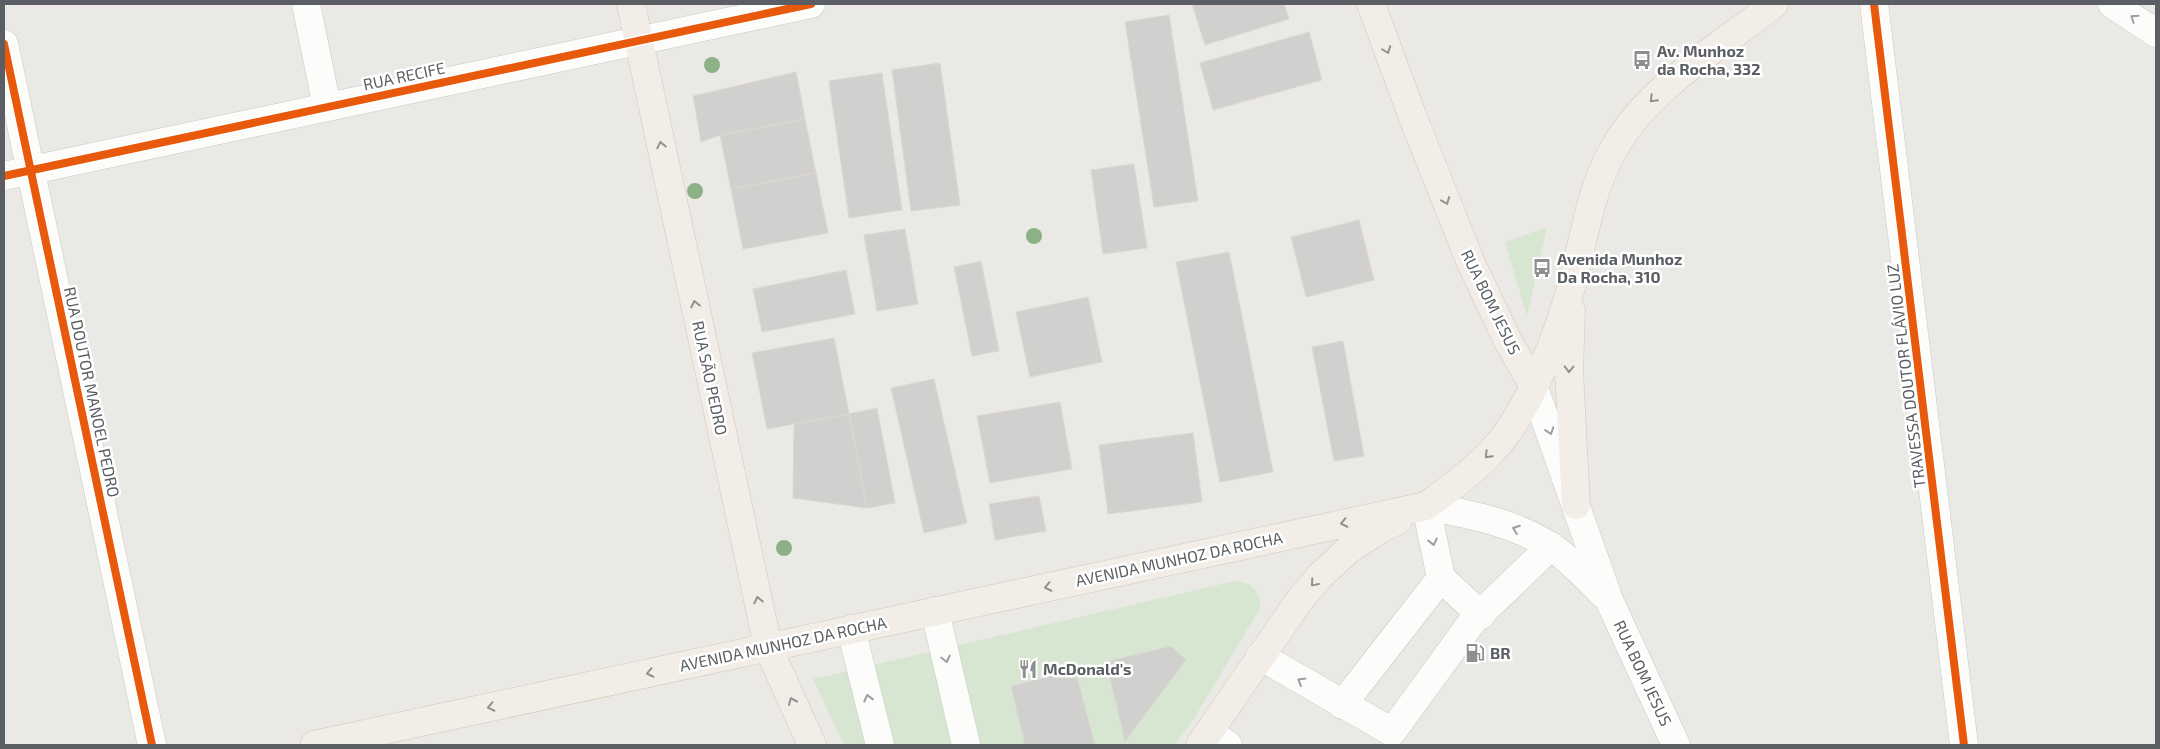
<svg xmlns="http://www.w3.org/2000/svg" width="2160" height="749" viewBox="0 0 2160 749" font-family="'Exo 2',sans-serif">
<style>
.green{fill:#d6e6d1}
.building{fill:#d1d0ce;stroke:#dad8d4}
.lines{fill:none;stroke-linecap:round;stroke-linejoin:round}
.minor-casing{stroke:#c7c8c7;stroke-width:29}
.major-casing{stroke:#d1c6b5;stroke-width:29}
.minor{stroke:#fcfcfb;stroke-width:28}
.major{stroke:#f2eee7;stroke-width:28}
.cycleway-casing{stroke:#fff;stroke-width:11}
.cycleway{stroke:#e8590c;stroke-width:8}
.tree{fill:#8cb087}
.oneway{stroke:#9b9ea0}
.oneway2{stroke:#909191}
.labels{text-anchor:middle;stroke-width:5;stroke-linejoin:round;paint-order:stroke}
.poi-label{font-size:16px;font-weight:bold;fill:#5b5f63;stroke:#fff;text-anchor:start}
.street-label{font-size:16px;fill:#5b5f63;stroke:#fff}
</style>
<rect width="100%" height="100%" fill="#ebe9e5"/>
<!-- green -->
<path class="green" d="M1547,227L1527,316L1505,242Z
M1235,581C1252,582 1260,591 1260,608L1195,717L1175,745H844L813,679Z"/>
<!-- building -->
<path class="building" d="M1192,4H1284L1289,19L1205,45Z
M1169,15L1198,201L1154,207L1125,22Z
M1309,32L1322,80L1213,110L1200,63Z
M940,63L960,205L911,211L892,70Z
M796,72L805,119L720,135L701,142L693,96Z
M882,73L902,210L849,218L829,81Z
M805,119L816,173L731,189L720,135Z
M1134,164L1147,248L1103,254L1091,170Z
M816,173L828,233L743,249L731,189Z
M1359,220L1374,280L1306,297L1291,237Z
M905,229L918,304L877,311L864,235Z
M1229,252L1273,472L1220,482L1176,262Z
M981,261L999,351L972,356L954,267Z
M846,270L855,314L762,332L753,289Z
M1088,297L1102,362L1030,377L1016,312Z
M834,338L849,414L767,429L752,353Z
M1343,341L1364,456L1334,461L1312,347Z
M934,379L967,523L924,533L891,388Z
M1060,402L1072,469L990,483L977,416Z
M877,408L895,503L867,508L849,414Z
M849,414L867,508L793,498L794,424Z
M1193,433L1202,502L1108,514L1099,445Z
M1039,496L1046,531L995,540L989,504Z
M1171,646L1186,660L1125,741L1106,662Z
M1075,670L1095,745H1025L1011,686Z"/>
<g class="lines">
<!-- minor casing -->
<g class="minor-casing">
<path id="minor" d="M306,4L327,107
M1874,4L1964,745
M2112,4L2156,33
M4,44L152,745
M4,176L811,4
M1533,385L1609,600L1676,745
M935,611L966,745
M1481,615L1441,578L1426,506C1468,514 1513,522 1550,546C1570,559 1587,578 1604,595
M851,629L880,745
M1260,656L1392,732L1472,622L1551,546
M1342,705L1441,578
M1209,732L1228,745"/>
</g>
<!-- major casing -->
<g class="major-casing">
<path id="major" d="M631,4L768,647L812,745
M1371,4L1412,115L1471,263L1507,339L1533,385
M1571,311L1569,371L1576,505
M314,745L1426,506C1451,488 1474,471 1495,448C1530,409 1560,331 1573,280C1584,238 1590,193 1611,154C1646,87 1717,50 1774,4
M1200,745L1299,601L1320,576L1348,550L1379,530L1398,520"/>
</g>
<!-- minor -->
<use href="#minor" class="minor"/>
<!-- major -->
<use href="#major" class="major"/>
<!-- cycleway casing -->
<g class="cycleway-casing">
<path id="cycleway" d="M1874,4L1964,745
M4,44L152,745
M4,176L811,4"/>
</g>
<!-- cycleway -->
<use href="#cycleway" class="cycleway"/>
</g>
<!-- trees -->
<g class="tree">
<circle cx="712" cy="65" r="8"/>
<circle cx="695" cy="191" r="8"/>
<circle cx="1034" cy="236" r="8"/>
<circle cx="784" cy="548" r="8"/>
</g>
<!-- one-way arrows -->
<defs><path id="oneway-chevron" d="M-2-3.5L2.5 0L-2 3.5" fill="none" stroke-width="1.6" stroke-linecap="round" stroke-linejoin="round" transform="scale(1.25)"/></defs>
<g class="oneway">
<use href="#oneway-chevron" transform="translate(2134 18) rotate(-146)"/>
<use href="#oneway-chevron" transform="translate(1550 431) rotate(71)"/>
<use href="#oneway-chevron" transform="translate(1516 529) rotate(-160)"/>
<use href="#oneway-chevron" transform="translate(1433 542) rotate(78)"/>
<use href="#oneway-chevron" transform="translate(946 659) rotate(77)"/>
<use href="#oneway-chevron" transform="translate(1301 681) rotate(-149)"/>
<use href="#oneway-chevron" transform="translate(868 698) rotate(-104)"/>
</g>
<g class="oneway2">
<use href="#oneway-chevron" transform="translate(1387 50) rotate(69)"/>
<use href="#oneway-chevron" transform="translate(1653 99) rotate(135)"/>
<use href="#oneway-chevron" transform="translate(661 145) rotate(-102)"/>
<use href="#oneway-chevron" transform="translate(1446 201) rotate(68)"/>
<use href="#oneway-chevron" transform="translate(695 304) rotate(-102)"/>
<use href="#oneway-chevron" transform="translate(1569 369) rotate(91)"/>
<use href="#oneway-chevron" transform="translate(1488 455) rotate(134)"/>
<use href="#oneway-chevron" transform="translate(1344 523) rotate(168)"/>
<use href="#oneway-chevron" transform="translate(1314 583) rotate(131)"/>
<use href="#oneway-chevron" transform="translate(1048 587) rotate(168)"/>
<use href="#oneway-chevron" transform="translate(758 600) rotate(-102)"/>
<use href="#oneway-chevron" transform="translate(650 673) rotate(168)"/>
<use href="#oneway-chevron" transform="translate(792 701) rotate(-114)"/>
<use href="#oneway-chevron" transform="translate(491 707) rotate(168)"/>
</g>
<!-- icons -->
<defs>
<g id="bus-bare" transform="scale(1.5)"><path d="M-5-6H5V4H4V6H2V4H-2V6H-4V4H-5ZM-3.5-4V0h7V-4ZM-3.5 1.2v1.5H-2V1.2ZM2 1.2v1.5H3.5V1.2Z" fill="#8d8f90" stroke="#fff" stroke-width="2.5" paint-order="stroke"/></g>
<g id="fuel-bare" transform="scale(1.5)"><path d="M-5.5-6h7V0h2V4h1.3V-2.5L3-4.5l.8-.8L6-3V5H2.5V1h-1V6h-7ZM-4.2-4.7v3.2H.2V-4.7Z" fill="#8d8f90" stroke="#fff" stroke-width="2.5" paint-order="stroke"/></g>
<g id="restaurant-bare" transform="scale(1.5)"><path d="M-5-6h1v4h1v-4h1v4h1v-4h1v5L-1.5 .5V6h-2V.5L-5-1ZM5-6V6H3V1.5H1.5Q1.5-4 5-6Z" fill="#8d8f90" stroke="#fff" stroke-width="2.5" paint-order="stroke"/></g>
</defs>
<g fill-rule="evenodd">
<use href="#bus-bare" x="1642" y="60"/>
<use href="#bus-bare" x="1542" y="268"/>
<use href="#fuel-bare" x="1475" y="653"/>
<use href="#restaurant-bare" x="1028" y="669"/>
</g>
<g class="labels">
<!-- poi labels -->
<g class="poi-label">
<text x="1657" y="57">Av. Munhoz<tspan x="1657" dy="18">da Rocha, 332</tspan></text>
<text x="1557" y="265">Avenida Munhoz<tspan x="1557" dy="18">Da Rocha, 310</tspan></text>
<text x="1490" y="659">BR</text>
<text x="1043" y="675">McDonald's</text>
</g>
<!-- street labels -->
<g class="street-label">
<text transform="translate(404 76) rotate(-12)" y="6">RUA RECIFE</text>
<text transform="translate(1491 302) rotate(64)" y="6">RUA BOM JESUS</text>
<text transform="translate(1906 376) rotate(-97)" y="6">TRAVESSA DOUTOR FLÁVIO LUZ</text>
<text transform="translate(710 378) rotate(78)" y="6">RUA SÃO PEDRO</text>
<text transform="translate(92 392) rotate(78)" y="6">RUA DOUTOR MANOEL PEDRO</text>
<text transform="translate(1179 559) rotate(-12)" y="6">AVENIDA MUNHOZ DA ROCHA</text>
<text transform="translate(783 644) rotate(-12)" y="6">AVENIDA MUNHOZ DA ROCHA</text>
<text transform="translate(1643 673) rotate(65)" y="6">RUA BOM JESUS</text>
</g>
</g>
<!-- border -->
<rect width="2160" height="749" fill="none" stroke="#5b5f63" stroke-width="10"/>
</svg>
